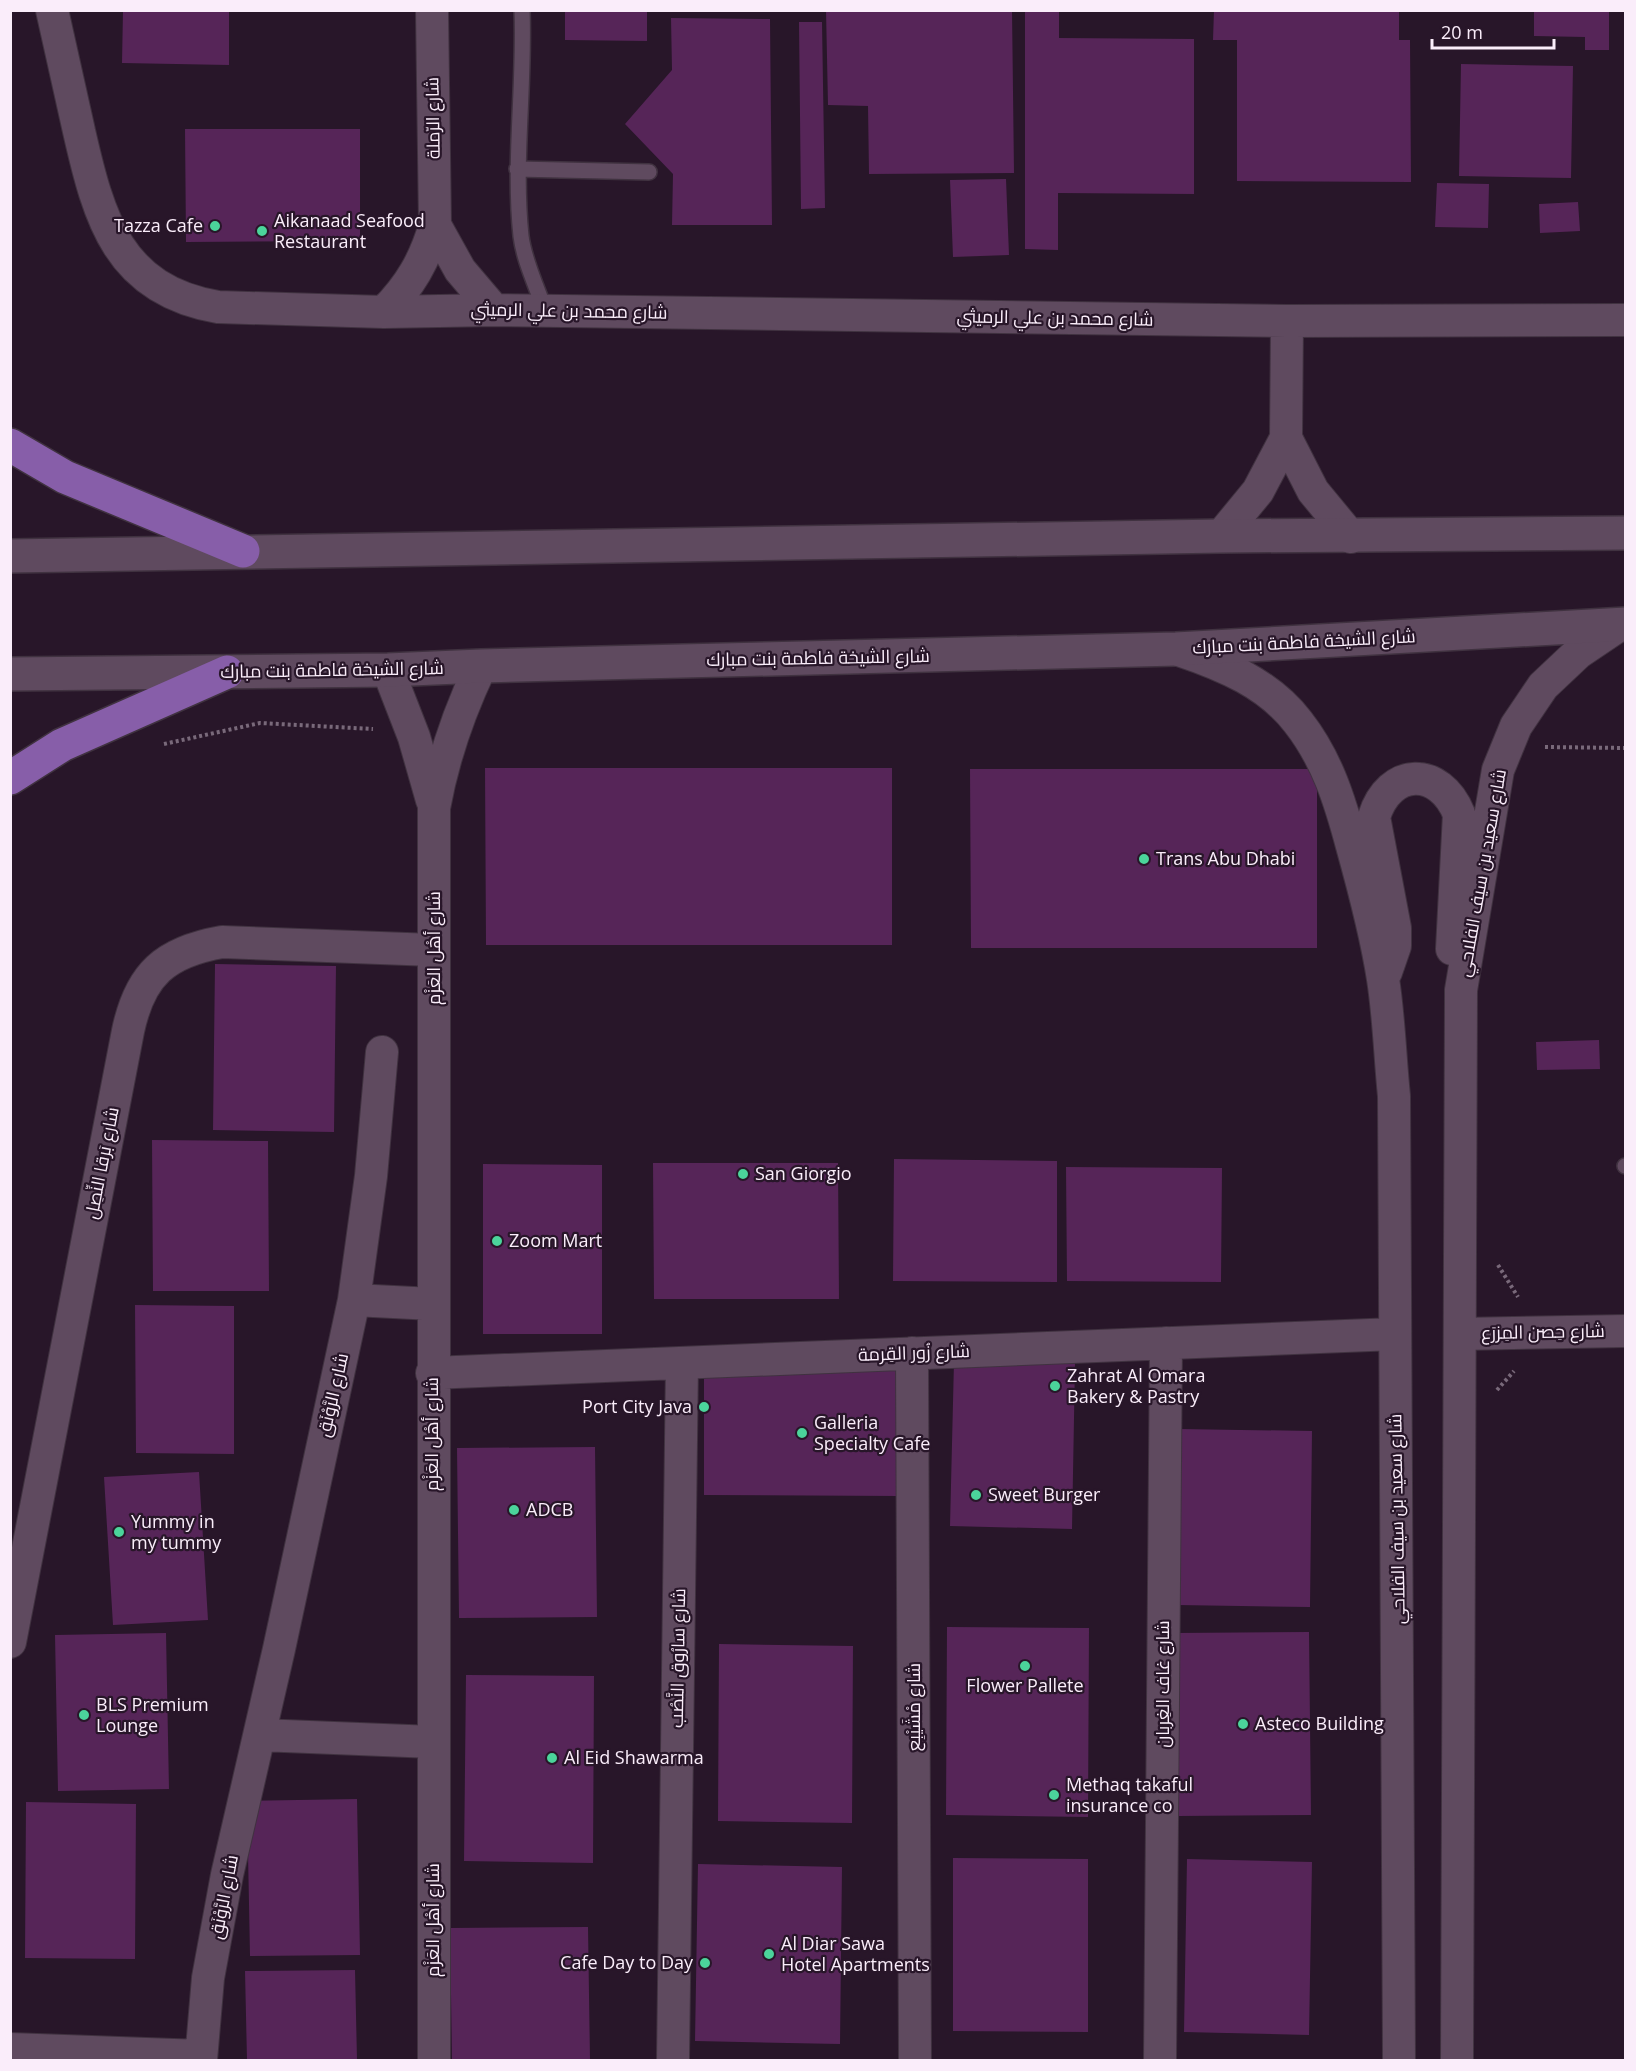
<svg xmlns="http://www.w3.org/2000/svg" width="1636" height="2071" viewBox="0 0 1636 2071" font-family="'Open Sans',Cairo,sans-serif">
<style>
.building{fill:#562558}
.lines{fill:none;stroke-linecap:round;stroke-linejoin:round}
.service-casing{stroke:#403240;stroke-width:18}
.minor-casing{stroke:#403240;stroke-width:34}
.secondary-casing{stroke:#403240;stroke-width:36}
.primary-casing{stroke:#403240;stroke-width:36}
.path{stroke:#79697a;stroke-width:4;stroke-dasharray:3 3;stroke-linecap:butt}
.service{stroke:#5f4a5f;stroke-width:15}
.minor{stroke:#5f4a5f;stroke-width:32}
.secondary{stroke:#5f4a5f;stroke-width:33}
.primary{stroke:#875ea9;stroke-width:33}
.poi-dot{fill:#4bd49b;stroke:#281629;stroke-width:2}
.labels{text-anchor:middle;stroke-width:4.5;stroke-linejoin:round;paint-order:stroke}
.street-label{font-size:18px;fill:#faedfa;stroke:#281629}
.poi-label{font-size:18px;fill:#faedfa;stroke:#281629;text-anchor:start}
</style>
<rect width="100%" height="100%" fill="#281629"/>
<!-- building -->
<path class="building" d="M123,10H229V65L122,63Z
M565,10H647V41L565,40Z
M826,10H1012L1014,173L869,174L868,106L828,105Z
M1025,10H1059V38L1194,39V194L1058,193V250L1025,249Z
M1214,10H1399V40H1410L1411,182L1237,181V40H1213Z
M1534,10H1609V50H1585V37L1534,36Z
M671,18L770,19L772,225H672L673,174L625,124L672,70Z
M799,22H822L825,208L801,209Z
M1461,64L1573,66L1571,178L1459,176Z
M185,129H360V241L186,242Z
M1006,179L1009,255L953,257L950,180Z
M1437,183L1489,184L1488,228L1435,227Z
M1578,202L1580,231L1540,233L1539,204Z
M485,768H892V945H486Z
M970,769H1317V948H971Z
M215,964L336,966L334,1132L213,1130Z
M1599,1040L1600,1069L1537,1070L1536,1042Z
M152,1140L268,1141L269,1291H153Z
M894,1159L1057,1161V1282L893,1281Z
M653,1163H838L839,1299H654Z
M483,1164L602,1165V1334H483Z
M1066,1167L1222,1168L1221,1282L1067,1281Z
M135,1305L234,1306V1454L136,1453Z
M954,1361L1075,1363L1072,1529L950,1526Z
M704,1371H899V1496L704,1495Z
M1179,1429L1312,1431L1310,1607L1177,1605Z
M595,1447L597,1617L459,1618L457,1448Z
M199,1472L208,1620L113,1625L104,1477Z
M947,1627L1089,1628L1088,1817L946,1815Z
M1309,1632L1311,1815L1178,1816L1176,1633Z
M166,1633L169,1789L58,1791L55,1635Z
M719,1644L853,1646L852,1823L718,1821Z
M466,1675L594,1676L593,1863L464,1861Z
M357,1799L360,1955L250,1956L247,1801Z
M26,1802L136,1804L135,1959L25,1958Z
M953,1858L1088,1859V2032L953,2031Z
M1187,1859L1312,1862L1309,2035L1184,2032Z
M698,1864L842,1867L840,2044L695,2041Z
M588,1927L590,2060H452L450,1928Z
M355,1970L357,2060H247L245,1971Z"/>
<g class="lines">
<!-- service casing -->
<g class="service-casing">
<path id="service" d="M522,10C525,86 513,161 521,236C524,261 537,287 545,311
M517,169L649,172
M1625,1166H1626"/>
</g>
<!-- minor casing -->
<g class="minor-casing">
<path id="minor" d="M52,10C61,51 70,91 79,131C99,219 118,290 218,307L384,312L494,310L1287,321L1626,320
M435,225L460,270L494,310
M384,312C410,286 425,260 435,225L432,10
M1287,321L1286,438L1313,491L1351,537
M1221,536L1258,491L1286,438
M1179,650C1224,665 1269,684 1298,722C1327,759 1340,801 1352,846C1364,889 1376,934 1383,979C1389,1017 1390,1057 1394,1096L1399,2060
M388,670L414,737L432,800
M1386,972L1395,946V928L1374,817C1389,767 1440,766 1459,814L1452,949
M354,1300L433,1304
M1460,1334L1626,1331
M912,1353L915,2060
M432,1373L1395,1334
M10,1642L128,1031C140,974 165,952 222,942L433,950
M260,1735L433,1742
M10,2049L201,2056
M201,2060L208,1978L227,1875L279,1649L354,1300L371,1176L382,1052
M434,2060V808C443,758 459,712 481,666
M673,2060L682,1363
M1160,2060L1166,1343
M1457,2060L1461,990L1498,770L1516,726L1543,686L1578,653L1621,624"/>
</g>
<!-- secondary casing -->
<g class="secondary-casing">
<path id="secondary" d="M10,556L1221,536L1626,533
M10,674L388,670L481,666L1176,649L1626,624"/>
</g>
<!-- primary casing -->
<g class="primary-casing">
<path id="primary" d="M10,445L65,477L243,551
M10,778L62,745L227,672"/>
</g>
<!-- path -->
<path class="path" d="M164,744L260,723L373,729
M1545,747L1626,748
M1498,1265L1518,1297
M1497,1390L1514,1371"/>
<!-- service -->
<use href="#service" class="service"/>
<!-- minor -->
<use href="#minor" class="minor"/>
<!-- secondary -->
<use href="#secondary" class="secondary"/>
<!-- primary -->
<use href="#primary" class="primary"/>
</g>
<!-- markers -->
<g class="poi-dot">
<circle cx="215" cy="226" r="6"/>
<circle cx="262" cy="231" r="6"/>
<circle cx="1144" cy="859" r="6"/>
<circle cx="743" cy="1174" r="6"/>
<circle cx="497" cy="1241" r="6"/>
<circle cx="1055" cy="1386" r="6"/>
<circle cx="704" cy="1407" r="6"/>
<circle cx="802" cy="1433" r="6"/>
<circle cx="976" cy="1495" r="6"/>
<circle cx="514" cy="1510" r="6"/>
<circle cx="119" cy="1532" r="6"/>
<circle cx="1025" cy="1666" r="6"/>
<circle cx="84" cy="1715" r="6"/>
<circle cx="1243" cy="1724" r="6"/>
<circle cx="552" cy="1758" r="6"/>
<circle cx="1054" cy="1795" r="6"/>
<circle cx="769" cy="1954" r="6"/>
<circle cx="705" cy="1963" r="6"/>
</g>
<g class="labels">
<!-- street labels -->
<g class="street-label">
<text transform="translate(433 118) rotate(-91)" y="6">شارع الرّملة</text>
<text transform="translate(569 311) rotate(1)" y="6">شارع محمد بن علي الرميثي</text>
<text transform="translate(1055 318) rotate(1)" y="6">شارع محمد بن علي الرميثي</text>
<text transform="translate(1304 642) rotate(-3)" y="6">شارع الشيخة فاطمة بنت مبارك</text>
<text transform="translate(818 658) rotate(-1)" y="6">شارع الشيخة فاطمة بنت مبارك</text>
<text transform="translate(332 670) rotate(-1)" y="6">شارع الشيخة فاطمة بنت مبارك</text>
<text transform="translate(1482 873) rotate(-80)" y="6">شارع سعيد بن سيف الفلاحي</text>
<text transform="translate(434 948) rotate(-90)" y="6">شارع أهْل العَزْم</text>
<text transform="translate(102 1163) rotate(-79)" y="6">شارع بَرقا النِّصِل</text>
<text transform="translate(1543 1332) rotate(-1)" y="6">شارع حِصن المِزرَع</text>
<text transform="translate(914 1353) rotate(-2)" y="6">شارع زُور القِرمة</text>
<text transform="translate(333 1395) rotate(-77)" y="6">شارع الرَّوْنَق</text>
<text transform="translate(432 1434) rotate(-90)" y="6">شارع أهْل العَزْم</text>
<text transform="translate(1397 1519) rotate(-91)" y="6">شارع سعيد بن سيف الفلاحي</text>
<text transform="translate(678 1658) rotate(-89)" y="6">شارع سارُوق النَّصُب</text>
<text transform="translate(1163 1684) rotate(-90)" y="6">شارع غاف الغِربان</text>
<text transform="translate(914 1707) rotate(-90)" y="6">شارع مْشَيْبِع</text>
<text transform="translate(224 1897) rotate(-79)" y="6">شارع الرَّوْنَق</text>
<text transform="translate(433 1920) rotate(-90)" y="6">شارع أهْل العَزْم</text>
</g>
<!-- poi labels -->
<g class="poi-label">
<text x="274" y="227">Aikanaad Seafood<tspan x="274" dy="21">Restaurant</tspan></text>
<text x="203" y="232" text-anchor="end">Tazza Cafe</text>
<text x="1156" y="865">Trans Abu Dhabi</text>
<text x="755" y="1180">San Giorgio</text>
<text x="509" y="1247">Zoom Mart</text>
<text x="1067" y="1382">Zahrat Al Omara<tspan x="1067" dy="21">Bakery &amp; Pastry</tspan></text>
<text x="692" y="1413" text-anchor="end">Port City Java</text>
<text x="814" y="1429">Galleria<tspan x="814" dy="21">Specialty Cafe</tspan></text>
<text x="988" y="1501">Sweet Burger</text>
<text x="526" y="1516">ADCB</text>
<text x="131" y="1528">Yummy in<tspan x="131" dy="21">my tummy</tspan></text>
<text x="1025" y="1692" text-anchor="middle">Flower Pallete</text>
<text x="96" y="1711">BLS Premium<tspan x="96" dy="21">Lounge</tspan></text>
<text x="1255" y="1730">Asteco Building</text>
<text x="564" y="1764">Al Eid Shawarma</text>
<text x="1066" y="1791">Methaq takaful<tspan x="1066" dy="21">insurance co</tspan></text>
<text x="781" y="1950">Al Diar Sawa<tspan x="781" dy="21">Hotel Apartments</tspan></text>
<text x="693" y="1969" text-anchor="end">Cafe Day to Day</text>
</g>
</g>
<!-- border -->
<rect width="1636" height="2071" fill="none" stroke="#faedfa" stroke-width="24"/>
<!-- scale -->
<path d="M1432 39v9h122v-9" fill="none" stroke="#faedfa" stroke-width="3"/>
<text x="1441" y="39" font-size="18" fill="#faedfa" stroke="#281629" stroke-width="4.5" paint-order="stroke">20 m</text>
</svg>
